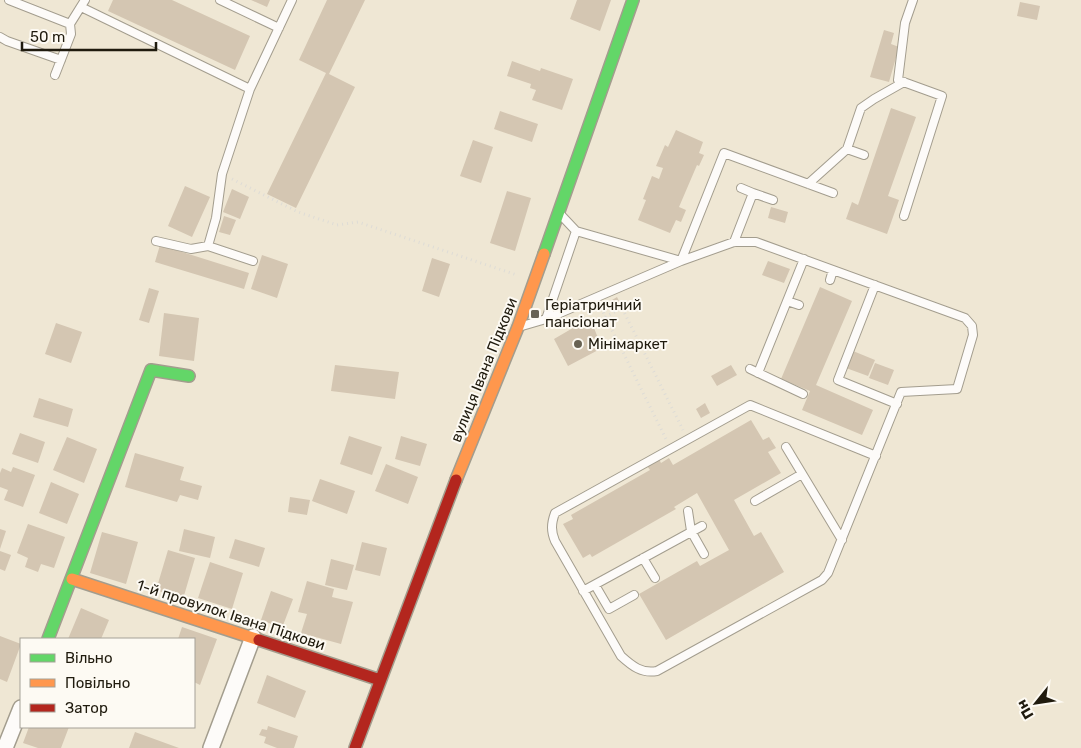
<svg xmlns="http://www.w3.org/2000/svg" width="1081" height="748" viewBox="0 0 1081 748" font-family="Rubik,sans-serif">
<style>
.building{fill:#d4c6b2}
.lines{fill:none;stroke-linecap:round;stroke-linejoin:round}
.lane-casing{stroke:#a39d8e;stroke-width:10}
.street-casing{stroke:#a39d8e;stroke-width:18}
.fast-casing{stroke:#a39d8e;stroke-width:14}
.slow-casing{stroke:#a39d8e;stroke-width:14}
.jam-casing{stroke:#a39d8e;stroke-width:14}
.path{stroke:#dedcd6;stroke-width:3;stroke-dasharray:1 4;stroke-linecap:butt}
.lane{stroke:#fdfbf9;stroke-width:8}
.street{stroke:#fdfbf9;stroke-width:15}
.fast{stroke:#63d668;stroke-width:11}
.slow{stroke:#ff974d;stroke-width:11}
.jam{stroke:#b3261e;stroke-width:11}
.poi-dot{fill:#686253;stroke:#fdfaf3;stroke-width:2}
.labels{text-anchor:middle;stroke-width:4;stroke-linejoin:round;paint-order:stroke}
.poi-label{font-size:15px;fill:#201b0e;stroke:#fdfaf3;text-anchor:start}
.street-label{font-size:15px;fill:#201b0e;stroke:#fdfaf3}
</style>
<rect width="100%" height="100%" fill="#efe7d4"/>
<!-- building -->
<path class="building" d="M113,0H172L250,36L235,70L108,11Z
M251,0H270L267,7Z
M327,0H365L329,74L355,87L296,208L267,194L326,73L299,60Z
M577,0H611L600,31L570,19Z
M1020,2L1040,6L1037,20L1017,16Z
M884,30L894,33L891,44L899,47L889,82L870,77Z
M512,61L540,71L541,68L573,79L562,110L532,100L536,90L530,88L531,84L507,76Z
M891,108L916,117L888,196L899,200L887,234L846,219L852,202L858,205Z
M500,111L538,124L532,142L494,129Z
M676,130L703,142L699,153L704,155L699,166L697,165L679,207L686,210L681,222L676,220L670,233L638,220L646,200L643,199L652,176L659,179L663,168L656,166L665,145L668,147Z
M473,140L493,147L481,183L460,176Z
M185,186L210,197L192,237L168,226Z
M232,189L249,197L240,219L223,212Z
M507,191L531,198L515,251L490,243Z
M771,207L788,212L785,223L768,218Z
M224,216L236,220L230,235L219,232Z
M160,245L249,273L244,289L155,262Z
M262,255L288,264L277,298L251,289Z
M432,258L450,264L439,297L422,291Z
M768,261L790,269L784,283L762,275Z
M820,287L852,301L816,385L873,410L862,435L802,410L810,391L781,379Z
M149,288L159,291L149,323L139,320Z
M617,297L620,303L611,309L607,303Z
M164,313L199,318L194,361L159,356Z
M590,318L602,348L568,366L554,339Z
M56,323L82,332L71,363L45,354Z
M853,351L875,360L868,376L846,368Z
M875,363L894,370L888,385L869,378Z
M335,365L399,372L395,399L331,391Z
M731,365L737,375L717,386L711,376Z
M39,398L73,409L68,427L33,417Z
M705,403L710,413L701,418L696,409Z
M751,420L763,440L769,437L776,448L768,452L781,473L734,500L754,536L761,532L784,572L666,640L639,594L697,561L700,566L729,550L697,493L674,507L676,509L592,557L590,554L583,558L563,524L573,519L571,515L650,470L647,466L659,459L661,463L669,458L673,465Z
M20,433L45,442L38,463L12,454Z
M349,436L382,447L372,475L340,464Z
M401,436L427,444L420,466L395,459Z
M67,437L97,449L84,483L53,470Z
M135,453L184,467L180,480L202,486L198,500L180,495L177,502L125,487Z
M386,464L418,477L408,504L375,491Z
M13,467L35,475L23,507L4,500L8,490L0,487V473L2,468L11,472Z
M320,479L355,491L347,514L312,501Z
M51,482L79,494L67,524L39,513Z
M290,497L310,500L307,515L288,512Z
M28,524L65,537L54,568L41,564L38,572L25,567L28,558L17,553Z
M0,529L6,531L0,549Z
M184,529L215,537L210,558L179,551Z
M102,532L138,542L126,584L90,573Z
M235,539L265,548L259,567L229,558Z
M362,542L387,548L380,576L355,570Z
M168,550L195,558L183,599L156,590Z
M0,551L11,555L5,571L0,569Z
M331,559L354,565L347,590L325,585Z
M210,562L243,573L232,609L198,598Z
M307,581L334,589L332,597L353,602L341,644L301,633L307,614L298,612Z
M271,591L293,599L282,628L261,620Z
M81,608L109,620L101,639H68Z
M182,627L217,639L200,685L194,682V639H178Z
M0,636L21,644L7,682L0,679Z
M267,675L306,691L295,718L257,703Z
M268,726L298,736L294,748H277L264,743L266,737L259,735L262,729L267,730Z
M29,727H69L61,748H38L23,743Z
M135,732L179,748H129Z"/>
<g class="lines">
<!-- lane casing -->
<g class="lane-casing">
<path id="lane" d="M9,0L70,24
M220,0L279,28
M81,7L250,89
M0,37L7,41L61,60
M55,75L71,34L70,24L85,0
M847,149L864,155
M808,184L847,149L861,108L874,99L904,82
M753,193L773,200
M904,216L942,96L898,80L905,23L913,0
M576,231L681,261L724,153L833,193
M156,241L191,249L208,246
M734,242L753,193L741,188
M253,261L208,246L216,218L222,174L250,89L292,0
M830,280L833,270
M875,285L838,380L897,404
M787,301L799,305
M546,319L681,261L734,242H756L965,318L972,326L973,335L957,389L901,392L828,573L822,580L657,671C642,674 632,666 621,656L555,541C551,531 551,524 555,513L750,405L876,456
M522,326L546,319L576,231L560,214
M750,369L803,394
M758,373L804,259
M786,447L842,540
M755,501L802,474
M688,511L691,531L704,554
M643,558L655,578
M595,585L609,609L634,595
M583,591L702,526"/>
</g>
<!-- street casing -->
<g class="street-casing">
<path id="street" d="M5,748L21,708
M211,748L253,637"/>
</g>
<!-- fast casing -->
<g class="fast-casing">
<path id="fast" d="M544,254L633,0
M48,639L151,370L189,376"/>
</g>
<!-- slow casing -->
<g class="slow-casing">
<path id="slow" d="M456,480L518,327L544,254
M72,579L259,640"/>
</g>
<!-- jam casing -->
<g class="jam-casing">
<path id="jam" d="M259,640L380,680
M355,748L456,480"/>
</g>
<!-- path -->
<path class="path" d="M232,179L298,212L337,225L358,222L517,275
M601,308L666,439
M605,317L622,308L683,430"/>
<!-- lane -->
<use href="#lane" class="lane"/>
<!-- street -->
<use href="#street" class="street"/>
<!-- fast -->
<use href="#fast" class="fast"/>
<!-- slow -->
<use href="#slow" class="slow"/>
<!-- jam -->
<use href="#jam" class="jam"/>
</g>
<!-- markers -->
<g class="poi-dot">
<rect x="530" y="309" width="10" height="10" rx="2.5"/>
<circle cx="578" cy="344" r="5"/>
</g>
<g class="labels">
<!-- poi labels -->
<g class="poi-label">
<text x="545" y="310">Геріатричний<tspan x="545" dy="17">пансіонат</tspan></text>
<text x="588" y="349">Мінімаркет</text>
</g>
<!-- street labels -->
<g class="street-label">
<text transform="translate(484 370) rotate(-68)" y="5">вулиця Івана Підкови</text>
<text transform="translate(231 615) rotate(18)" y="5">1-й провулок Івана Підкови</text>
</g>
</g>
<!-- legend -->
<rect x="20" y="638" width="175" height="90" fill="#fdfaf3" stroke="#a5a197"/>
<rect x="30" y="654" width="25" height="8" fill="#63d668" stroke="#a5a197"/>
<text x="65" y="663" font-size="15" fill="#201b0e">Вільно</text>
<rect x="30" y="679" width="25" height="8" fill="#ff974d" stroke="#a5a197"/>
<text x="65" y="688" font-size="15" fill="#201b0e">Повільно</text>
<rect x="30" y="704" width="25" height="8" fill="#b3261e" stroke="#a5a197"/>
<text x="65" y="713" font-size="15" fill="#201b0e">Затор</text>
<!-- north arrow -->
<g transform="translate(1036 703) rotate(240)" stroke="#fdfaf3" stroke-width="4" paint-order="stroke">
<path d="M0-4L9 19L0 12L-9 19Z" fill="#201b0e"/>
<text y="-8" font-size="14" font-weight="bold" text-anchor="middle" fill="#201b0e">Пн</text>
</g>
<!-- scale -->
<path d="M22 42v8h134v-8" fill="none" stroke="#201b0e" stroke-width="2.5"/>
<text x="30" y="42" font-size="15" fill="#201b0e" stroke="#fdfaf3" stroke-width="4" paint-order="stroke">50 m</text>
</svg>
